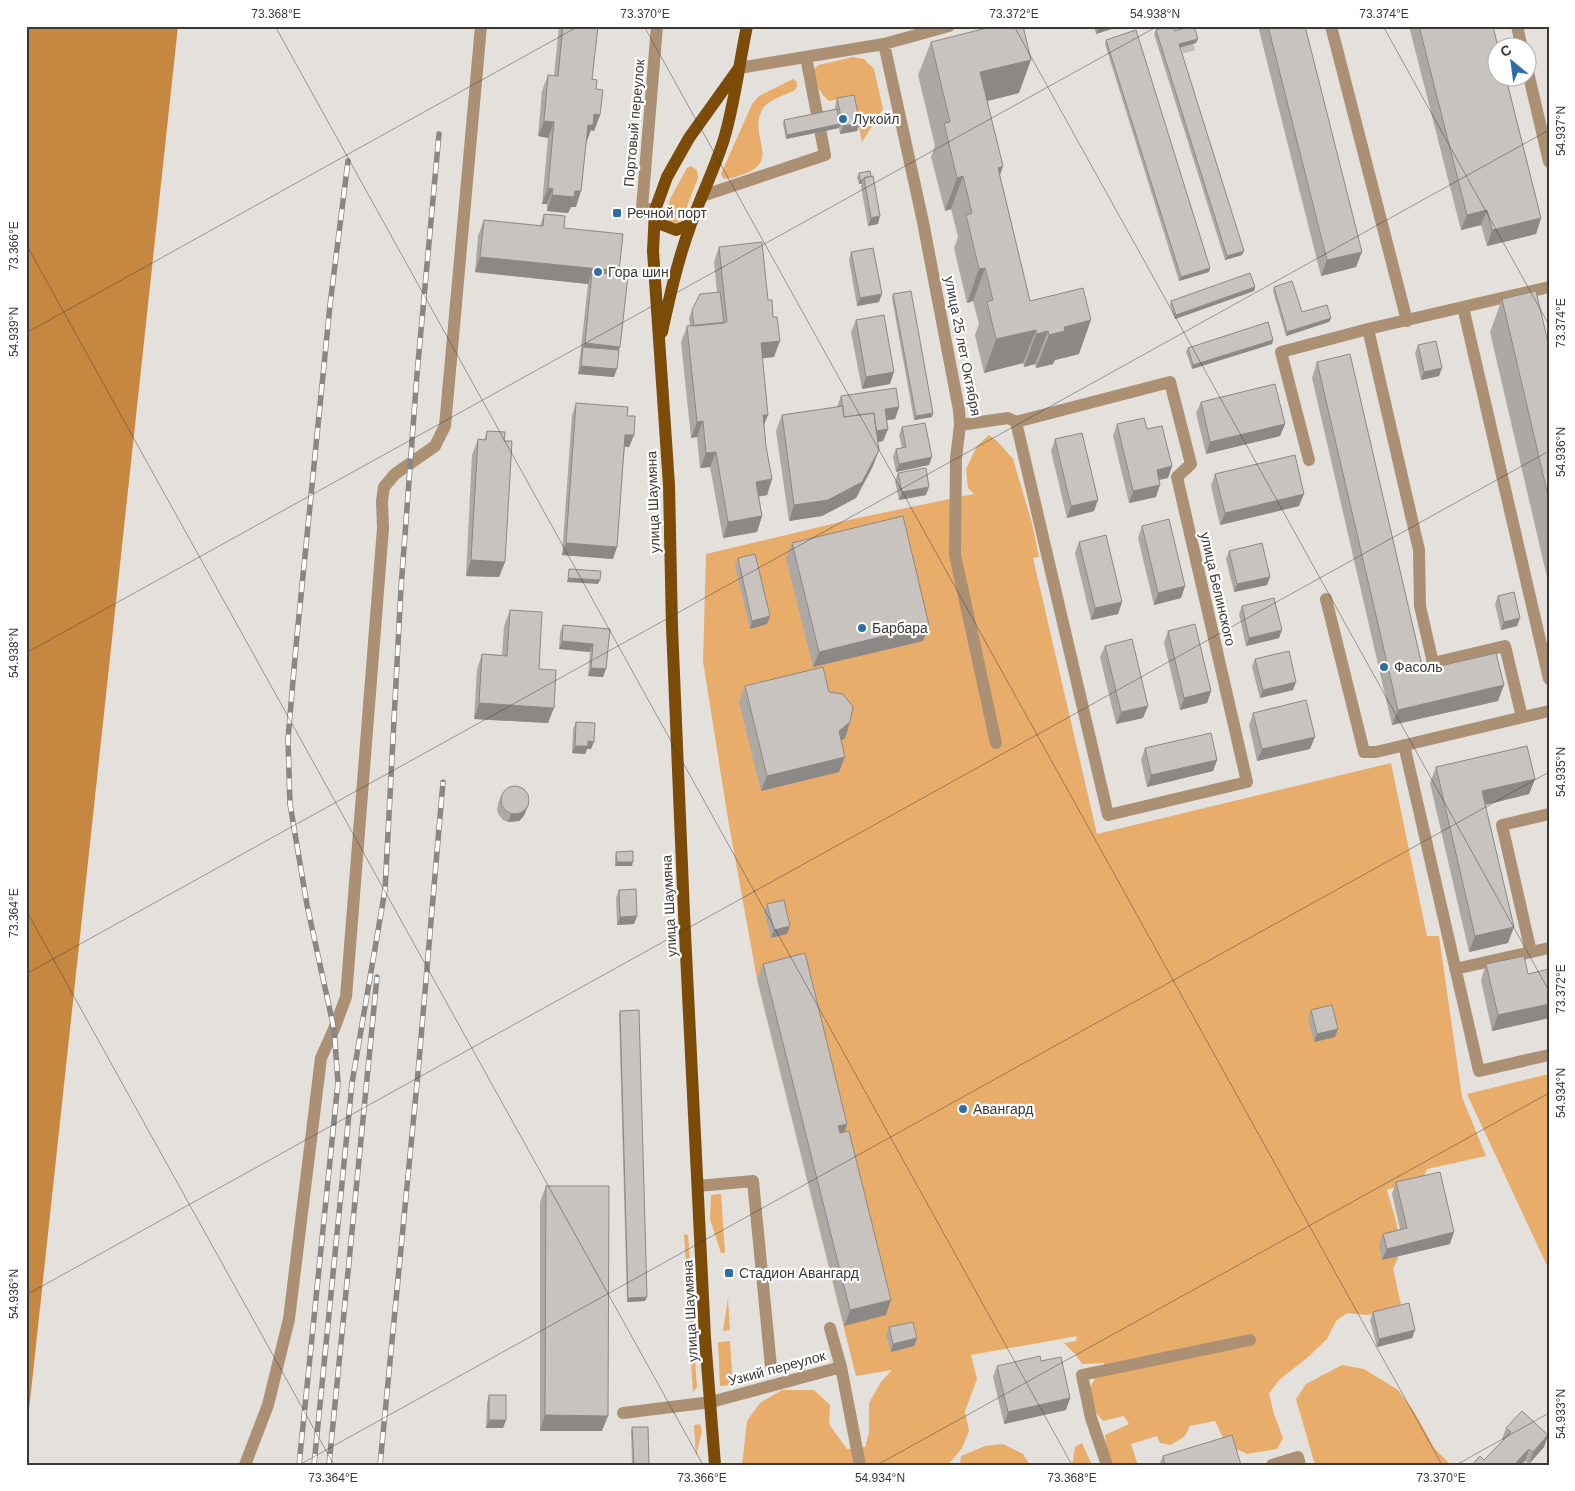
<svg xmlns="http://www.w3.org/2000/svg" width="1575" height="1491" viewBox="0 0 1575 1491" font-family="Arial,sans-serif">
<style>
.green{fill:#e8ac6b}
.water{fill:#c68841}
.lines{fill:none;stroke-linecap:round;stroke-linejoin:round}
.minor-tunnel{stroke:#c2bfbb;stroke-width:12;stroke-dasharray:12 6;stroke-linecap:butt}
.minor{stroke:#ab9074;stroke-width:12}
.major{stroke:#7b4b07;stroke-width:12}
.rail-casing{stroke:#898684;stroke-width:5.5}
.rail{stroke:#fff;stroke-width:4;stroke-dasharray:11;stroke-linecap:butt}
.wall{fill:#aca8a4}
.shaded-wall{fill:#8c8886}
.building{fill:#c8c3bf;stroke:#8c8886}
.ticks{fill:none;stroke:#3b3937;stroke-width:1;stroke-opacity:0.45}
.poi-dot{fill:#2e6ea5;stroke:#fff;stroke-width:2}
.labels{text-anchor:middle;stroke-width:4.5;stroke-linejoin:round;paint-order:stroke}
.poi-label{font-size:14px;fill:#3b3937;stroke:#fff;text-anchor:start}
.street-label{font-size:14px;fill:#3b3937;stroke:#fff}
.neatline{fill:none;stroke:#3b3937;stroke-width:2}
.ticks-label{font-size:12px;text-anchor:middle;fill:#3b3937}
</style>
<rect width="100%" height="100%" fill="#e4e0dc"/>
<!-- green -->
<path class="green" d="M853,57L864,59L874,69L883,109L862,142L853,97L829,101C822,96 812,80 814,71C814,68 816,67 819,65Z
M793,79L797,82V86L795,90C786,95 767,100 762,110C748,137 783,162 741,175C735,177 729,180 723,178L721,174L752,104L759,96Z
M691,166L697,170L698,178L683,217L676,223L670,222L666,217L670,199L687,168Z
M989,435L998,442L1013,459L1032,523L1039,557L1033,558L1097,834L1391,763L1427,936H1439L1462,1097L1486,1156L1427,1169L1423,1178L1387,1190C1393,1213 1408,1247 1393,1268L1402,1309L1367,1315L1347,1313L1336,1321L1327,1339L1307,1358L1279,1380L1269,1394L1274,1414L1283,1438L1277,1449L1247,1454L1226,1444L1215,1421L1190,1426L1185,1436L1171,1445L1160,1443L1157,1436L1131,1444L1138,1465H1113L1107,1449L1105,1435L1129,1424L1124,1416L1103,1421L1096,1413L1090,1388L1095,1378L1104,1375V1363L1082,1364L1075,1354L1064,1343L1076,1341L1077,1336L971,1355L977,1379L965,1411L969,1431L962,1448L948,1465H742L747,1421L760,1403L782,1390H814L830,1405L829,1424L847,1449L865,1447L869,1433V1403L881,1382L892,1370L856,1376L757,979L728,819L703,661L706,554L853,519L974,494L968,488L966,469L977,446Z
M1549,1074V1270L1467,1094Z
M721,1194L725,1253H721L710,1219L711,1195Z
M684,1234L688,1235L695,1330H690Z
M728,1298L730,1330L723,1331Z
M730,1341L733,1385L720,1386L718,1342Z
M690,1344H694L697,1387L693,1392Z
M1342,1365L1364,1369L1398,1390L1415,1413L1435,1449L1451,1465H1315L1296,1399L1306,1384Z
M700,1424L702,1431L696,1456L694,1425Z
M1082,1443L1092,1465H1071L1073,1461L1075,1447Z
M1003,1444L1023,1454L1030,1465H960L961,1456L985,1446Z"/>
<!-- water -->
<path class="water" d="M26,26H178L26,1438Z"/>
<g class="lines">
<!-- minor-tunnel -->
<path class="minor-tunnel" d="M1182,26L1189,52"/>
<!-- minor -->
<path class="minor" d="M1331,26L1407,321
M1517,26L1522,48
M884,44L923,222L959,410L960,425L1008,418L1016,422L1108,815L1247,782L1177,477L1191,464L1170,382L1016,422
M739,68L884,44L949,26
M1528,72L1549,162
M702,196L825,155L806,57
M655,210L642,208L657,26
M1463,307L1549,679
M960,425L956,458L955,555L996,743
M1309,460L1281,352L1368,329
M1326,599L1364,752H1376L1549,711
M1522,717L1505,646L1433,663L1420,606L1419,550L1368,329L1549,287
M1404,745L1479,1071L1549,1055
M1531,952L1502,825L1549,814
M1455,969L1549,948
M698,1186L753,1181L771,1367
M830,1328L841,1367
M623,1413L711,1402L841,1367L860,1465
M245,1465L268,1405L289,1319L321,1058L334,1029L346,997L383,528L382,501L384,487L395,474L435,446L445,426L481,26
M1107,1465L1091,1418L1082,1375L1250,1340
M1272,1465L1298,1457L1300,1465"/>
<!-- major -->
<path class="major" d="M655,210L663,225L676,230L691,224
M662,332C670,295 678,259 691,224C701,196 715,168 724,139C735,102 739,64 747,26
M715,1465L705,1338L684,913L672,627L669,485L653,251L655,210L667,177L689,138L739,68"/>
<!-- rail casing -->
<g class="rail-casing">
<path id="rail" d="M299,1465L338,1082L334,1029L307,905L290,804L288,739L296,646L330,305L348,161
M314,1465L352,1083L385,890L401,588L417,374L439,134
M329,1465L377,977
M380,1465L418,1073L443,782"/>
</g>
<!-- rail -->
<use href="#rail" class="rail"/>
</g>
<!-- wall -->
<path class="wall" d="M559,26H598L592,79L596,89L600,115L594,131L591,130L586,141L576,207H571L568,213L547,211V204H542L548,138L538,136L542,91L548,75L554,76Z
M1094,26H1121L1096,34Z
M1258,26H1305L1356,267L1321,276Z
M1409,26H1493L1541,218L1536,234L1487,246L1481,225L1461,230Z
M1156,30L1175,31L1196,43L1180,48L1242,255L1225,260L1154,34Z
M1106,40L1209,272L1179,281L1105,44Z
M931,42L1019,93L987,101L1003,166L1000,175L1030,301L1079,354L1055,360L1053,364L1036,368L1035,364L1024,367L1023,363L984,373L975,335L979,324L973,301L967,303L954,248L958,237L951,209L945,211L931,157L935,146L918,75Z
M837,98L860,123L857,131L840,134L839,128L786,139L783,124L784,120L835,109V106Z
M870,171L878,224L868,226L861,186L862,184H859L857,177L859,173Z
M544,214L564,228L617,275L619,350L614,377L578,374L588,284L475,272L478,236L484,220L540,226Z
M719,247L774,357L762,358L764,425L766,446L772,479L767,495L759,496L762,516L757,532L723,538L710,467L700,468L697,437L691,438L681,342L687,326H690L689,318L692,310L717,292L714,262Z
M851,252L879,302L857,306L849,260Z
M1255,287L1254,291L1175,319L1170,305L1171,301Z
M1274,287L1302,312L1331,318L1329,322L1286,336L1273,291Z
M893,294L932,417L914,420L892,298Z
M1502,299L1549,347V586L1490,332Z
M856,320L890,384L862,389L851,332Z
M1273,340L1272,344L1192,369L1186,352L1188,348Z
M1418,345L1439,376L1421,380L1415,353Z
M1317,362L1423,670L1498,701L1392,725L1312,378Z
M841,396L899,407L895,419L886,420L888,429L883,441L878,442L873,466L856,498L822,516L789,521L776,431L782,415L837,407Z
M1201,402L1285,424L1280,436L1206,454L1196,413Z
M576,403L627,416L634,435L629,447H625L613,559L562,555L572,415Z
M1117,424L1147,429L1172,466L1168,478L1159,480L1156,497L1129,503L1113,436Z
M902,427L929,465L896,472L893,457L896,449L902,448L899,435Z
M487,431L505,562L499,577L466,576L472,455L478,439L484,440Z
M1055,439L1094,511L1067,518L1051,451Z
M898,473L926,495L899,500L895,481Z
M1215,474L1299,506L1220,525L1211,486Z
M1142,526L1185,586L1181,598L1154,605L1138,538Z
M1079,542L1122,602L1118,614L1091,620L1075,553Z
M792,543L929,625L923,641L813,667L786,559Z
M1229,551L1270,577L1267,585L1234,592L1226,559Z
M738,558L770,616L767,624L750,629L735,566Z
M1498,596L1520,618L1517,626L1501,630L1495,604Z
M1242,606L1279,638L1246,646L1239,614Z
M510,610L539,669L548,723L474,719L477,670L482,654L502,655L504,626Z
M563,625L610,629L603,677L588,676L590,652L559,649L560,633Z
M1168,631L1211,691L1207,703L1180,710L1164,643Z
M1105,646L1143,718L1116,724L1100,657Z
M1255,659L1293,690L1260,698L1252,667Z
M745,686L829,692L850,722L845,738L841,740L839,772L761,791L739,702Z
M1253,713L1310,749L1257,761L1249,725Z
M576,722L591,749H587L585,754L572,753L573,730Z
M1145,748L1217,760L1213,771L1147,787L1141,760Z
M1436,767L1535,779L1529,794L1485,805L1508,943L1469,952L1430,783Z
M501,796L526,812L523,817L519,821L508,822L503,820L499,815L497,810L498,804Z
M616,852L632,866H615V856Z
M619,890L637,916L634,924L617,925L616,898Z
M767,904L787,934L771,938L764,912Z
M763,964L847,1124L845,1132L886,1315L844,1326L757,979Z
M1486,964L1528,974L1549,969V1018L1492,1031L1481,980Z
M1311,1010L1335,1037L1314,1042L1308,1018Z
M620,1011L645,1301L627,1302L619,1015Z
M1396,1182L1450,1244L1382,1260L1379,1245L1383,1234L1400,1229L1392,1194Z
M546,1186L602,1431H540V1202Z
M1373,1312L1415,1330L1412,1338L1377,1347L1370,1320Z
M889,1327L917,1338L914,1346L891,1352L886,1335Z
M1041,1361L1070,1398L1066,1410L1004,1424L993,1377L997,1366Z
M489,1395L506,1420L503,1428H486L487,1403Z
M632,1427L649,1465H632L631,1431Z
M1506,1428L1548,1435L1544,1447L1529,1464L1525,1461L1484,1460L1503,1440L1502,1439Z
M1163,1456L1241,1465H1159Z"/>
<!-- shaded-wall -->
<path class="shaded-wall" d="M1110,26H1121L1096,34L1098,30Z
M1198,39L1196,43L1178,48L1179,44Z
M1031,60L1019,93L968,106L980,72Z
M594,114L600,115L594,131L591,130L587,141L582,140L588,125Z
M544,121L554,122L548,138L538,136Z
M860,123L857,131L840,134L843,126Z
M840,124L839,128L786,139L787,135Z
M1003,166L991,200L998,168Z
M963,176L951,209L945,211L957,178Z
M860,180H863L862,184H859Z
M548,188L553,189L547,204H542Z
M575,191H581L576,207H571L568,213L547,211L552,195Z
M1487,210L1481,225L1461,230L1467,215Z
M880,216L878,224L868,226L871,218Z
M1541,218L1536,234L1487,246L1492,230Z
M1244,251L1242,255L1225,260L1227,256Z
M1362,252L1356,267L1321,276L1327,260Z
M480,257L619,271L613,287L592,272L588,284L475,272Z
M985,268L973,301L967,303L979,269Z
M1210,268L1209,272L1179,281L1181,277Z
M1255,287L1254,291L1175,319L1176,315Z
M882,294L879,302L857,306L860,298Z
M1331,318L1329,322L1286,336L1287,332Z
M1091,320L1079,354L1055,360L1053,364L1036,368L1049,335L1064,327Z
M1036,330L1023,363L984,373L996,339Z
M1048,331L1035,364L1024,367L1036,334Z
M1273,340L1272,344L1192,369L1193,365Z
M780,341L774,357L755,359L761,343Z
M585,343L620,347L616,358L583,347Z
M581,366L617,369L614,377L578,374Z
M1442,368L1439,376L1421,380L1424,372Z
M894,372L890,384L862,389L866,377Z
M899,407L895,419L881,421L885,409Z
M933,413L932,417L914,420L916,416Z
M763,415H768L762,430Z
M703,421L697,437L691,438L697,422Z
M1285,424L1280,436L1206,454L1210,442Z
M888,429L883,441L871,443L876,431Z
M625,435H634L629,447L621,446Z
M879,450L873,466L856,498L822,516L789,521L794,505Z
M716,452L710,467L700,468L706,453Z
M932,457L929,465L896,472L899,464Z
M1172,466L1168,478L1152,481L1157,470Z
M772,479L767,495L750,498L756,482Z
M1160,485L1156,497L1129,503L1133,491Z
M929,487L926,495L899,500L902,492Z
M1304,494L1299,506L1220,525L1225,513Z
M1098,500L1094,511L1067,518L1071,506Z
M762,516L757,532L723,538L728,522Z
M566,543L617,547L613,559L562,555Z
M471,560L505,562L499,577L466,576Z
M1270,577L1267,585L1234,592L1237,584Z
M568,578L600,580L598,584L567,582Z
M1185,586L1181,598L1154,605L1158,593Z
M1122,602L1118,614L1091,620L1095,608Z
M770,616L767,624L750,629L752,621Z
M1520,618L1517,626L1501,630L1504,622Z
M929,625L923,641L813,667L819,652Z
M1282,630L1279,638L1246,646L1249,638Z
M562,641L593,644L590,652L559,649Z
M591,668L606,669L603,677L588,676Z
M1296,682L1293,690L1260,698L1263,690Z
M1504,685L1498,701L1392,725L1398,710Z
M1211,691L1207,703L1180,710L1184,698Z
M479,703L554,708L548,723L474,719Z
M1148,706L1143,718L1116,724L1121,712Z
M850,722L845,738L833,746L839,731Z
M1315,737L1310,749L1257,761L1262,749Z
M588,741L594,742L591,749H587L585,754L572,753L575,746Z
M845,757L839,772L761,791L767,776Z
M1217,760L1213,771L1147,787L1151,775Z
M1535,779L1529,794L1477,807L1482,791Z
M529,804L523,817L519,821L508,822L511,814Z
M617,862H633L632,866H615Z
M637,916L634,924L617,925L620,917Z
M790,926L787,934L771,938L774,930Z
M1514,927L1508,943L1469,952L1475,936Z
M1549,1004V1018L1492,1031L1498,1015Z
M1338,1029L1335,1037L1314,1042L1317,1034Z
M847,1124L842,1140L838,1126Z
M1454,1232L1450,1244L1382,1260L1387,1249Z
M647,1297L645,1301L627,1302L628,1298Z
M891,1300L886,1315L844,1326L850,1310Z
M1415,1330L1412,1338L1377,1347L1379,1339Z
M917,1338L914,1346L891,1352L893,1344Z
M1070,1398L1066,1410L1004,1424L1008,1412Z
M545,1415L608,1416L602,1431H540Z
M489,1420H506L503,1428H486Z
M1548,1435L1544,1447L1529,1464L1533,1452Z
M1529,1449L1525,1461L1521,1465H1514Z"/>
<!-- building -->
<path class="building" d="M563,26H598L592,79L597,80L596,89L603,90L600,115L594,114L593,125H588L581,191H575L574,197L552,195L553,189L548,188L554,122L544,121L548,75L558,76Z
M995,26H1023L1031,60L980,72L1003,166L998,168L1030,301L1083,288L1091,320L1064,327L1065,331L1049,335L1048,331L1036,334V330L996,339L987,302L993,300L985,268L979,269L966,215L972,213L963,176L957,178L944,123L950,122L931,42Z
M1096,26H1110L1098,30Z
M1167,26H1173L1175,31L1191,26H1194L1198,39L1179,44L1244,251L1227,256L1156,30Z
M1268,26H1305L1362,252L1327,260Z
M1419,26H1493L1498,48V78H1506L1541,218L1492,230L1487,210L1467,215Z
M1136,30L1210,268L1181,277L1106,40Z
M854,95L860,123L843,126L837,98Z
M837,109L840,124L787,135L784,120Z
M870,171L871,176L864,178L863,180H860L859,173Z
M873,176L880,216L871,218L864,178Z
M544,214L565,216L564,228L623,234L619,271L480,257L484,220L543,226Z
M762,242L768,300H772L773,317H777L780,341L761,343L768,415H763L766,446L772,479L756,482L762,516L728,522L716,452L706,453L703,421L697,422L687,326L727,322L719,247Z
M873,248L882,294L860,298L851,252Z
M592,272L628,276L620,347L585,343Z
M1250,273L1255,287L1176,315L1171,301Z
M1292,281L1302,312L1327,305L1331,318L1287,332L1274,287Z
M911,291L933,413L916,416L893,294Z
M1536,291L1549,347V500L1502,299Z
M720,292L724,323L694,326L692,310L700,294Z
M884,315L894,372L866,377L856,320Z
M1268,322L1273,340L1193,365L1188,348Z
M1436,341L1442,368L1424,372L1418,345Z
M583,347L619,350L617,369L581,366Z
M1350,354L1423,670L1496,653L1504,685L1398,710L1317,362Z
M1275,384L1285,424L1210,442L1201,402Z
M896,388L899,407L885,409L888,429L876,431L874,413L844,417L841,396Z
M576,403L628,407L627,416H635L634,435H625L617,547L566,543Z
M843,406L844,417L874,413L879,450L862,482L828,500L794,505L782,415Z
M1144,418L1147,429L1162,426L1172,466L1157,470L1160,485L1133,491L1117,424Z
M925,423L932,457L899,464L896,449L906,447L902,427Z
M487,431L505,432L504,441H512L505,562L471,560L478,439L486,440Z
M1082,433L1098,500L1071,506L1055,439Z
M1295,455L1304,494L1225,513L1215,474Z
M926,468L929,487L902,492L898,473Z
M903,516L929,625L819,652L792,543Z
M1169,519L1185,586L1158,593L1142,526Z
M1106,535L1122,602L1095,608L1079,542Z
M1262,543L1270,577L1237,584L1229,551Z
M755,554L770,616L752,621L738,558Z
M569,569L601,571L600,580L568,578Z
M1514,592L1520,618L1504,622L1498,596Z
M1274,598L1282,630L1249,638L1242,606Z
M510,610L542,612L539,669L556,670L554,708L479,703L482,654L507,656Z
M1195,624L1211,691L1184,698L1168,631Z
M563,625L610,629L606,669L591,668L593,644L562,641Z
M1132,639L1148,706L1121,712L1105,646Z
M1289,651L1296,682L1263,690L1255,659Z
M823,667L829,692L843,694L853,707L850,722L839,731L845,757L767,776L745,686Z
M1306,700L1315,737L1262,749L1253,713Z
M576,722L595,723L594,742L588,741V746H575Z
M1211,733L1217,760L1151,775L1145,748Z
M1527,746L1535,779L1482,791L1514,927L1475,936L1436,767Z
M501 800a14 14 0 1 1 28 0a14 14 0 1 1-28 0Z
M633,851V862H617L616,852Z
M636,889L637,916L620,917L619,890Z
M784,900L790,926L774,930L767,904Z
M805,953L847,1124L838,1126L840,1133L849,1131L891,1300L850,1310L763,964Z
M1524,956L1528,974L1549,969V1004L1498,1015L1486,964Z
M1332,1005L1338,1029L1317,1034L1311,1010Z
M639,1010L647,1297L628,1298L620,1011Z
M1440,1172L1454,1232L1387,1249L1383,1234L1407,1228L1396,1182Z
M546,1186H609L608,1416L545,1415Z
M1409,1303L1415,1330L1379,1339L1373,1312Z
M913,1322L917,1338L893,1344L889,1327Z
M1040,1356L1041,1361L1061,1357L1070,1398L1008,1412L997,1366Z
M489,1395H506V1420H489Z
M1522,1411L1548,1435L1533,1452L1529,1449L1514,1465H1472L1480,1456L1484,1460L1511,1432L1506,1428Z
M632,1427H648L649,1465H634Z
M1232,1435L1241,1465H1165L1163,1456Z"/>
<!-- ticks -->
<path class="ticks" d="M275,26L1072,1465M644,26L1442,1465M1014,26L1549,991M1383,26L1549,325M26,244L703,1465M26,333L579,26M26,653L1158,26M26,910L334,1465M26,974L1549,130M26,1295L1549,451M299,1465L1549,772M877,1465L1549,1093M1456,1465L1549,1413"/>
<!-- markers -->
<g class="poi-dot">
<circle cx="843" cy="119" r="5"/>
<rect x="612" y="208" width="10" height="10" rx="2.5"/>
<circle cx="598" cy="272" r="5"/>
<circle cx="862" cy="628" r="5"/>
<circle cx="1384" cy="667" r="5"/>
<circle cx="963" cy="1109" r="5"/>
<rect x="724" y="1268" width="10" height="10" rx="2.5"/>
</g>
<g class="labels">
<!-- poi labels -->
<g class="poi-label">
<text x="853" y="124">Лукойл</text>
<text x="627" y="218">Речной порт</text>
<text x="608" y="277">Гора шин</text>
<text x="872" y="633">Барбара</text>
<text x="1394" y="672">Фасоль</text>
<text x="973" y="1114">Авангард</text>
<text x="739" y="1278">Стадион Авангард</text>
</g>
<!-- street labels -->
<g class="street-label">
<text transform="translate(634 123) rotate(-85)" y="5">Портовый переулок</text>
<text transform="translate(963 346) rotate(79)" y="5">улица 25 лет Октября</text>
<text transform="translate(653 502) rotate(-92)" y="5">улица Шаумяна</text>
<text transform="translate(1218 589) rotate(77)" y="5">улица Белинского</text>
<text transform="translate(669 906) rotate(-93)" y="5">улица Шаумяна</text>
<text transform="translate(690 1311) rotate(-93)" y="5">улица Шаумяна</text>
<text transform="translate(777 1368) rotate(-15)" y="5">Узкий переулок</text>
</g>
</g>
<!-- border -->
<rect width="1575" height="1491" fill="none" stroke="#ffffff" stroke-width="55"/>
<!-- north arrow -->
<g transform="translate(1512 62) rotate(331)"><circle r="24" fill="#ffffff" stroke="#b1b0af"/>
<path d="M0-4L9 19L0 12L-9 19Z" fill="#2e6ea5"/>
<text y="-8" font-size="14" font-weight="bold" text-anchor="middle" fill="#3b3937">С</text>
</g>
<rect x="28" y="28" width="1520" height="1436" class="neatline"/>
<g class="ticks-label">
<text x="276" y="18">73.368°E</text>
<text x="645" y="18">73.370°E</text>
<text x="1014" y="18">73.372°E</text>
<text x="1155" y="18">54.938°N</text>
<text x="1384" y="18">73.374°E</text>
<text transform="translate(1561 131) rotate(-90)" y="4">54.937°N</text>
<text transform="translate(14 246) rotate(-90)" y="4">73.366°E</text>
<text transform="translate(1561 323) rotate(-90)" y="4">73.374°E</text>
<text transform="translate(14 332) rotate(-90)" y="4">54.939°N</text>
<text transform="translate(1561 452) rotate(-90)" y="4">54.936°N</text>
<text transform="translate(14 653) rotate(-90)" y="4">54.938°N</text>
<text transform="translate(1561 772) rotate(-90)" y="4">54.935°N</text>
<text transform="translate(14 913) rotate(-90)" y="4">73.364°E</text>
<text transform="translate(1561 989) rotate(-90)" y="4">73.372°E</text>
<text transform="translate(1561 1093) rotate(-90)" y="4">54.934°N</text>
<text transform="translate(14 1294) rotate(-90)" y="4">54.936°N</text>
<text transform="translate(1561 1414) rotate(-90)" y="4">54.933°N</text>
<text x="333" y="1482">73.364°E</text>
<text x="702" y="1482">73.366°E</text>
<text x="880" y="1482">54.934°N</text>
<text x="1072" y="1482">73.368°E</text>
<text x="1441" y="1482">73.370°E</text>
</g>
</svg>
